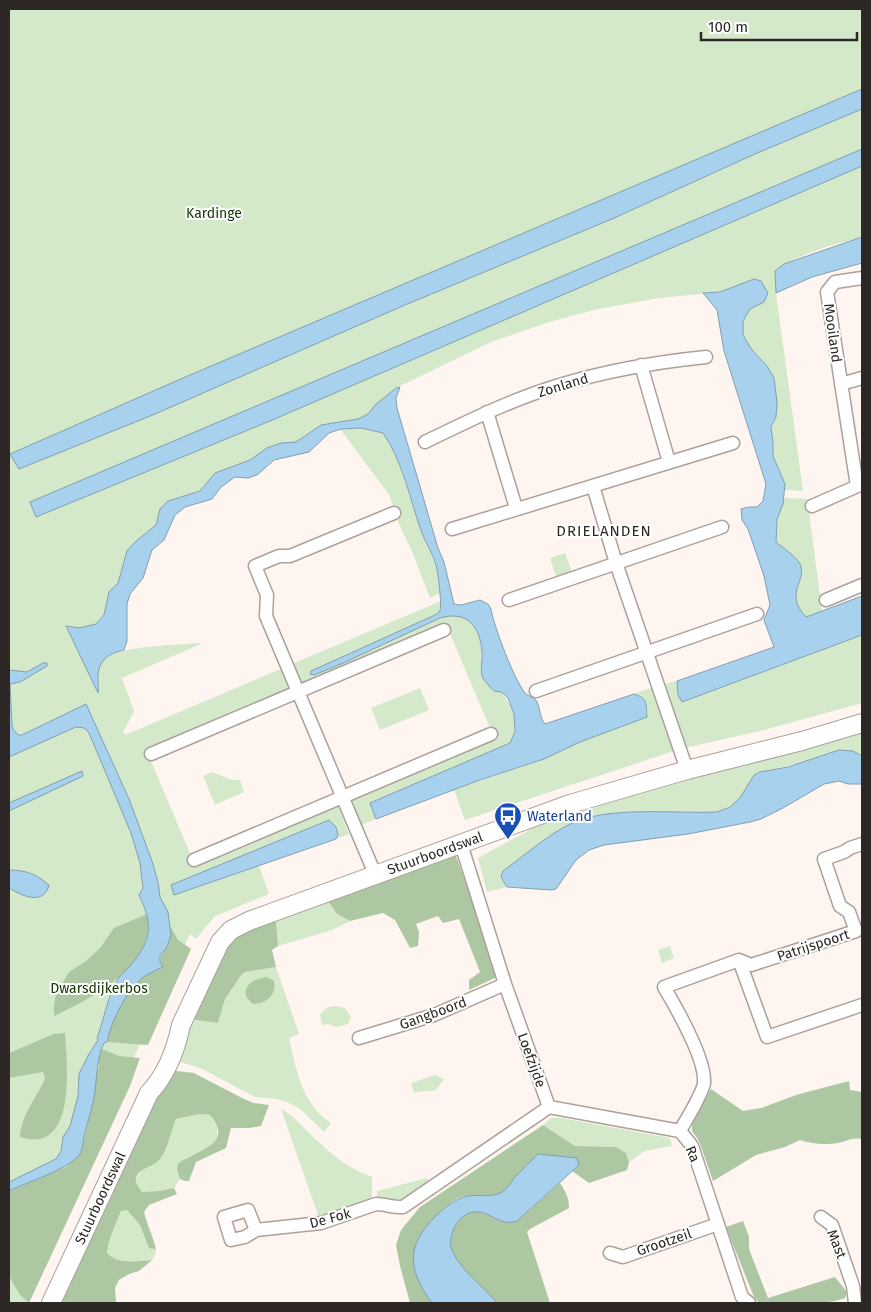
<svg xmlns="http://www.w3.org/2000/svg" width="871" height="1312" viewBox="0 0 871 1312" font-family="'Fira Sans',sans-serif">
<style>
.green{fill:#d3e9ca;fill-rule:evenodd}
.forest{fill:#adc7a2}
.water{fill:#a7d1ed;stroke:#829eb1}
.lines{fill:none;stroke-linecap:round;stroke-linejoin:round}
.street-casing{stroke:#aca09b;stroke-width:15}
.secondary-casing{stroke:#aca09b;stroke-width:20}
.street{stroke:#fff;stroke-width:12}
.secondary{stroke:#fff;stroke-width:18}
.labels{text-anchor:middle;stroke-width:4;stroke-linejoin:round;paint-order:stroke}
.park-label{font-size:14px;fill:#123400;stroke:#fff}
.street-label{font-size:14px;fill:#2d2826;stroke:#fff}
.transit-label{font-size:14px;fill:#164399;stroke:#fff;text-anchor:start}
.neighbourhood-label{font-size:15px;letter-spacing:1px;fill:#2d2826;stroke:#fff}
</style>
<rect width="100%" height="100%" fill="#fff5f0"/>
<!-- green -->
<path class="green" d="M9,9H862V237C835,244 797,254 775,271L776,293L803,491L784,490C786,476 776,469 773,456C772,452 774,448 773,444C772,430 769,431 776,417L767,366L752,350L743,336V321L750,309L764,302L754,279L720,292L659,298L598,309L549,322L491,342L396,388L375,405L368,414L358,419L321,425L296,442L281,443L267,448L250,460L215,473L200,491L160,510L156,525L127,551L118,583L107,600L104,615L96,624L80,628L100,668C101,664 101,660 104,658C121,646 177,645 200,643L201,644L122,678L134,711L125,729L123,731L125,735L283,668L291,689L148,754L195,865L337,803L349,834L336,839L338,835L185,892L259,866L269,894L215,916L196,939L190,934L24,1298L29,1303H9ZM547,301L270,421L36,517L32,507Z
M361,428L383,433L397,455L413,508L424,539L436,565L440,593L430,598L412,551L397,520L390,496L340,429Z
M783,498L814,499L806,503L809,512L822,611L806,617C791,601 795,591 802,572L776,543L777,519Z
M565,553L572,572L556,577L550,558Z
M441,601L440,611L435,615L311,671L310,674L311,675L440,618C483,606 482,646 482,675C504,695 524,710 510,743L370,803L376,819L359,826L348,799L493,735L447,627L301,685L292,664Z
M862,635V703L768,729L685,748L665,684L677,681L678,695L683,702Z
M654,687L674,751L465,820L454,790L544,759L580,742L642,696L634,694Z
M420,688L429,710L380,730L371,708Z
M862,732V756L853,751L760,772C750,777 747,789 741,797C734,805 726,808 717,812C673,814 626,808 583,819L503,871L505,884L507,887L487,892L478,858L535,827L682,779L821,744Z
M212,772L232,780H240L244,792L215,805L203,776Z
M328,901L337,914L350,921L332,930L278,946L276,921Z
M670,946L674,958L662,963L658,950Z
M276,967L299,1034L289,1038C296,1070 302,1104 331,1123L324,1132L300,1109L287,1102L277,1099L255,1097L202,1069L171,1059L189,1019L218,1023L225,999L242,974L245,972Z
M337,1006L345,1008L351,1017L348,1024L337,1027L328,1024L322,1025L320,1014L328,1007Z
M435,1075L444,1079L436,1090C429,1092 422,1090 414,1093L411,1083Z
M281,1109C293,1115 302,1126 311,1135C329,1152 348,1169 372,1177V1202L319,1218Z
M200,1114L210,1115L217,1126V1138L213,1145L185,1158L177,1170L180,1179L174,1188L159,1191L142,1192L137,1186L136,1178L172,1128L176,1119Z
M551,1118H561L670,1138L672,1146L645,1151L629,1162L626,1153L616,1147L575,1146L543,1125Z
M427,1178L429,1182L400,1202L377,1197V1191Z
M127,1210L140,1225L149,1247L156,1249L155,1255L152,1260C137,1261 118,1265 107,1253L112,1231L121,1211Z"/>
<!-- forest -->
<path class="forest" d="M455,853L499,976L469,990V980L480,972L459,919L443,923L438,916L416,924L419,932L418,946L410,948L395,920L383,913L350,921L337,914L328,901Z
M147,914C157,965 93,998 54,1016V1005L56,994L69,972L86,961L100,948L114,928Z
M276,921L278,946L272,950L276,967L245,972L242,974L225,999L218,1023L189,1019L231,938Z
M170,926L178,940L191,949L148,1045L107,1042C111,1021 125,992 142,978C148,974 156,970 163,967C158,958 162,955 167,947C170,941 171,934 170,926Z
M267,977L274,981C277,995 266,1004 253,1004C236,990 251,979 267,977Z
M65,1033C67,1066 77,1155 20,1137C21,1115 37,1098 45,1078L43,1072L9,1078V1053L54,1034Z
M102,1049L119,1056L140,1058L130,1086L29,1303L20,1295L9,1276V1203L10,1197L9,1191L66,1167L81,1153L91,1110L96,1077L99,1067L98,1059Z
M169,1070L194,1073L244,1099L254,1103L269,1105L261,1126L249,1128H231L226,1148L196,1162L189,1181H185L180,1179L177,1170L178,1164C194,1150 236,1146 210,1115L200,1114L176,1119C170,1132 168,1152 157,1162C151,1167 138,1169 136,1178C135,1183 139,1188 142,1192L159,1191L174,1188L177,1194L149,1205L144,1212C147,1225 153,1236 156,1249L149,1248L140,1225L127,1210L121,1211C115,1225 109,1238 107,1253C118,1265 137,1261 152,1260L139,1271L129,1274L119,1280L115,1288L116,1303H60Z
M849,1081L850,1090L862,1092V1139C853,1137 846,1141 838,1143C826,1145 811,1144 800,1140L785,1147L756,1155L713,1181L699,1141L692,1131V1125L711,1089L743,1111L761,1108L796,1095Z
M543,1125L575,1146L616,1147L626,1153L629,1162L627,1170L589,1183L572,1171L579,1165L527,1164C521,1172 509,1189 501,1193C490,1198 478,1194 466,1196C455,1198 445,1207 437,1215C406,1245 407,1269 432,1303H410L400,1266L396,1245L401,1230L420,1207Z
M560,1183C566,1192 569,1198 569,1208L530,1229L527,1232L550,1303H497C483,1287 456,1267 451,1247C449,1241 452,1234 454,1228C458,1220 465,1213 474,1212C491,1210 498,1227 517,1221Z
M743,1221L749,1237V1249L768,1298L835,1277L847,1292L845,1298C830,1305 777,1305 759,1303L754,1297L726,1227Z"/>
<!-- water -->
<path class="water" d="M862,89V109L755,154L612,219L405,305L155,414L19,469L10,454L183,378Z
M862,149V166L270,421L36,517L30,502Z
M862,237V263L812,277L776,293L775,271L784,264Z
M754,279L761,281L768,293L764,302L750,309L743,321V335L752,350L767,366L774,378L777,402L776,417L771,427L773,443V456L785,484L783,504L777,519L776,542C784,549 795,555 800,564C808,581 783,592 806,617L862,596V635L682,702L678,695L677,681L774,647L764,620L770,605L764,576L748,529L742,520L741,509L749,507H757L763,501L766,484L724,351L717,310L703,293L720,292Z
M400,387L396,398L397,408L438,548L444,562L454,604L461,605L480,600L488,604L491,609C494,627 514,679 525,693C529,697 535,697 537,702C541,711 539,716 545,724L634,694C648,698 646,704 647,717L580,742L544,759L480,780L376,819L370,803L510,743L515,731L514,714L508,698L501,692L494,691C490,687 484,681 482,676C480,669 483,659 482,652C480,627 468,610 440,618L341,664L314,675L310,674L311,671L435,615L440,611C442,604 438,572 436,565C433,554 426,544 422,533C410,501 403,461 383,433L361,428L341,429L329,433L309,452L274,460L257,475L248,478L235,477L221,487L212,499L185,507L175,515L164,540L152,550L143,578L130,594L127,604V641L124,650C106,654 97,662 98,681C98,686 99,689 98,693L66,626L79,628L96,624L104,615L109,592L118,583L127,551L135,542L156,525L160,509L168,501L200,491L215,473L250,460L267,448L281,443L296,442L321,425L358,419L368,414L375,405L396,388Z
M43,663H47V666L20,682L10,684L12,725L13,729L18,735H22L86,704L129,799L152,861L158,882L160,897L168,912L171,935L167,947L160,956V962L163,967C156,970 148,974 142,978C126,992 111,1021 107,1042L104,1043C97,1057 97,1075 95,1091C93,1106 88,1121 84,1136C83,1141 83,1149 80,1154C68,1170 27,1182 9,1191V1182L56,1159L61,1151L63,1137L70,1126L78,1096L79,1074L89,1054L98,1040L97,1038C104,1020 108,994 118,979C121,974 127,970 131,965C152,940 153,924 139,895L143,888L140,863L131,833L89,733L84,728L76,727L9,757V670L27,672Z
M839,750L853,751L862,756V784H848L839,781L824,784L783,808L761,819L750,822L688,834L604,845L589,850L576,860L556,889L551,890L507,887L501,877L503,871C524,856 545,837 568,825C607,805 673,814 717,812L730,807L740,798L754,775L760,772L788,767Z
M82,771L83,776L9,811V803Z
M329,820L336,827L338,835L336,839L174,895L171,885Z
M9,870C26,870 36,874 49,885C44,906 22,896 9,888Z
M538,1154L577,1158L579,1165L517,1221C498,1227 491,1210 474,1212C465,1213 458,1220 454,1228C452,1234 449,1241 451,1247C457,1268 484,1286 497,1303H432C408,1270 405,1246 436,1216C444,1208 453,1201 464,1197C476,1193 490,1199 502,1192C506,1190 511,1183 514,1178C522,1170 530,1162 538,1154Z"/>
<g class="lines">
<!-- street casing -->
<g class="street-casing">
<path id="street" d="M641,365L669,462
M841,384L862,378
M487,412L516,508
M425,442C470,420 515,398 563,384C610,370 657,362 706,357
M593,486L616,563L687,770
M857,486L827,292L835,282L862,278
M812,506L862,484
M452,529L733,443
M509,600L722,527
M826,600L862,585
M536,691L757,614
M151,754L444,630
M194,860L491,734
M375,874L266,616L267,595L255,566L279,556H290L394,513
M739,960L767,1037L862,1005
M359,1038L434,1015L505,984
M549,1107L680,1131L692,1146L742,1297L749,1303
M680,1131C686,1120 703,1093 704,1083C706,1059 677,1009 664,987L739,960L751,965L856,931L849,912L840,906L824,859L844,852L850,848L862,844
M248,1210L256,1230L245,1237L231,1240L224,1217Z
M821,1217L832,1225L853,1286L855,1303
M256,1230L321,1223L376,1204C386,1204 393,1208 403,1207L549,1107L505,984L461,844
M610,1253L623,1257L718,1224"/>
</g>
<!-- secondary casing -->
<g class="secondary-casing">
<path id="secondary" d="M51,1303L149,1093C166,1075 176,1049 181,1025L220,942L231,930L249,921L570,804L687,770L802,741L862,723"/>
</g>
<!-- street -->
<use href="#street" class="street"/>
<!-- secondary -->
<use href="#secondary" class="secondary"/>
</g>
<!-- icons -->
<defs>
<g id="bus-pin" transform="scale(1.4375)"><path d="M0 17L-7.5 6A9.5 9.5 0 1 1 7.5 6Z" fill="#1a4fb4" stroke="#fff"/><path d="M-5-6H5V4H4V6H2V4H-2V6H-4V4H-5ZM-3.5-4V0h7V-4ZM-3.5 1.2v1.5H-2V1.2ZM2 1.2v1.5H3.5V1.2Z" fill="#fff"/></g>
</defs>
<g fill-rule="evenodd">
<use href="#bus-pin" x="508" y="816"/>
</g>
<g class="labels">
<!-- park labels -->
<g class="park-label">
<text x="214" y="218">Kardinge</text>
<text x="99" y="993">Dwarsdijkerbos</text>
</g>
<!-- street labels -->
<g class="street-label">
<text transform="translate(833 333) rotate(82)" y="5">Mooiland</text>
<text transform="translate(563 385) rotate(-17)" y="5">Zonland</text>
<text transform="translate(435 853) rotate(-20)" y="5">Stuurboordswal</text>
<text transform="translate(813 945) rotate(-18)" y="5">Patrijspoort</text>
<text transform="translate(433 1013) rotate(-20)" y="5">Gangboord</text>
<text transform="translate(532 1060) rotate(70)" y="5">Loefzijde</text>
<text transform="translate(693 1154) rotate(67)" y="5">Ra</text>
<text transform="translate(100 1198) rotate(-65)" y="5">Stuurboordswal</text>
<text transform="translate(330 1218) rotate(-15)" y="5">De Fok</text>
<text transform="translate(664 1242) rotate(-19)" y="5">Grootzeil</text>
<text transform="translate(837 1244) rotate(68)" y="5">Mast</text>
</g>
<!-- transit labels -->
<g class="transit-label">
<text x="527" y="821">Waterland</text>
</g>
<!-- neighbourhood labels -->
<g class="neighbourhood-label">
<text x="604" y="536">DRIELANDEN</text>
</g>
</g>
<!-- border -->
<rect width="871" height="1312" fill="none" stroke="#2d2826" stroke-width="20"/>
<!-- scale -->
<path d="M701 32v8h156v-8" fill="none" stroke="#2d2826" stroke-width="2.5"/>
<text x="708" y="32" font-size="15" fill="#2d2826" stroke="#ffffff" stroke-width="4" paint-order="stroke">100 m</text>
</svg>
